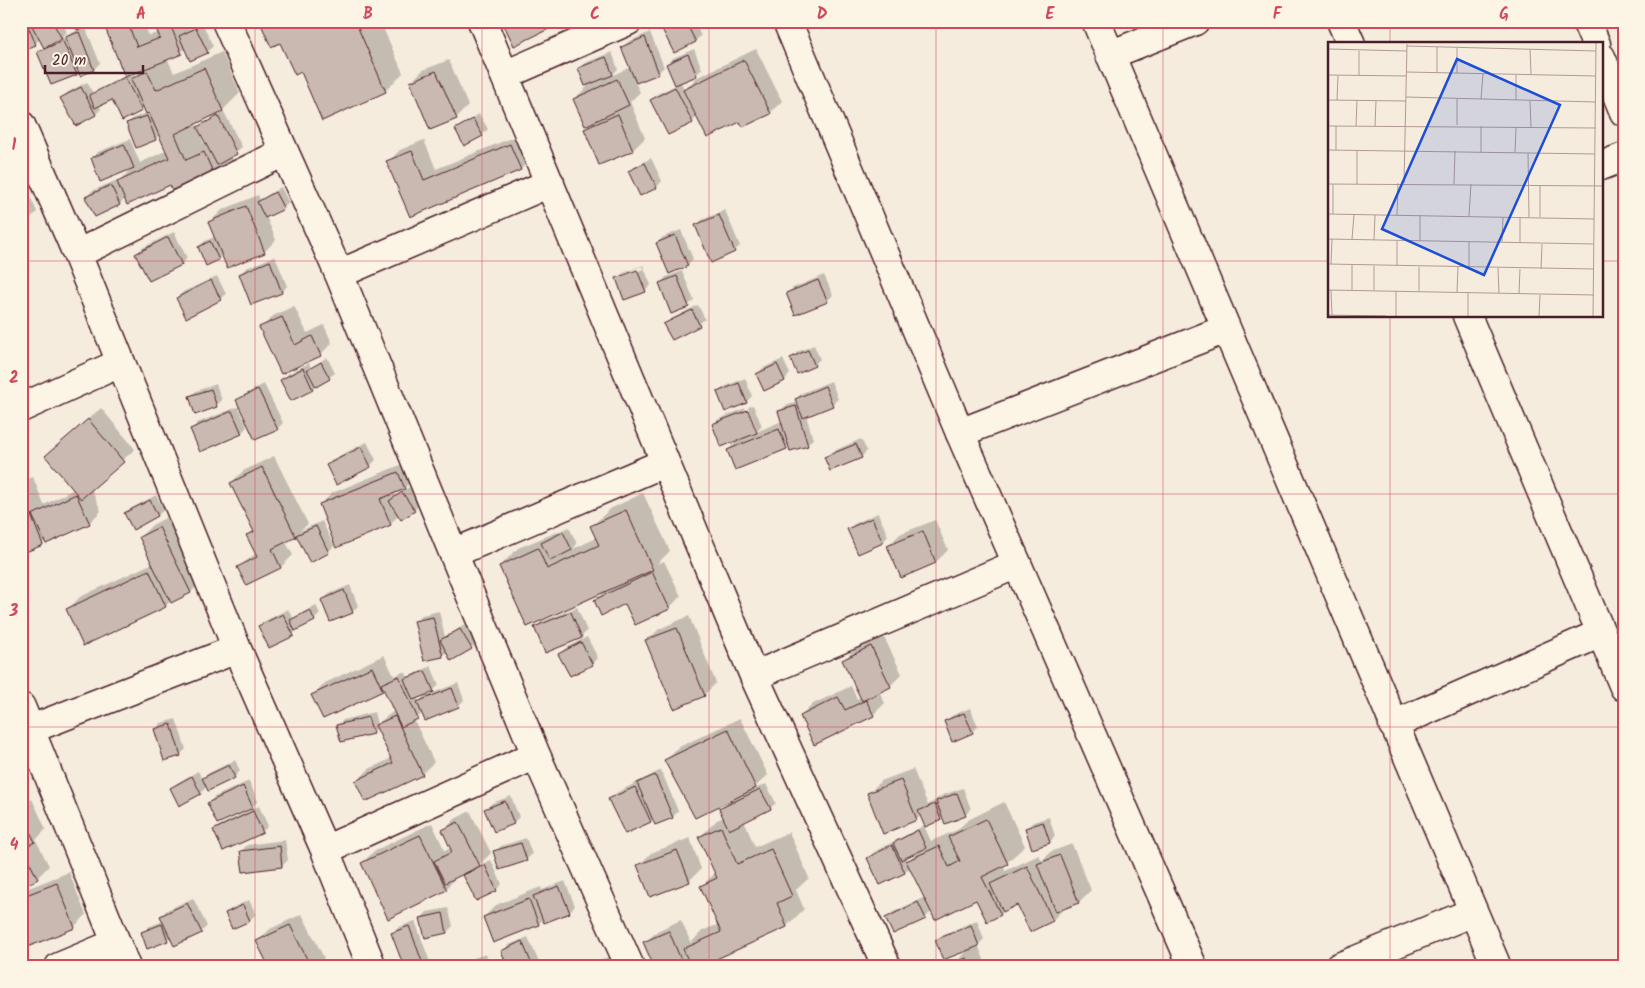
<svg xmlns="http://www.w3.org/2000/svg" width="1645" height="988" viewBox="0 0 1645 988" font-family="Kalam,sans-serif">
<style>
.shadow{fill:#0003;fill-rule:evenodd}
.building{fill:#cab9b1;stroke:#4a1f2b}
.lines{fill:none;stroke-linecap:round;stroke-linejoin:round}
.minor-casing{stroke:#4a1f2b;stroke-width:31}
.tertiary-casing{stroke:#4a1f2b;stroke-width:31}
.minor{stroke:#fcf5e5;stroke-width:28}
.tertiary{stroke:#fcf5e5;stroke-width:28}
.grid{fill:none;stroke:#d1495b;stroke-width:1;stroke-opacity:0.55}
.inset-road{fill:none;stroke:#b19a96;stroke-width:1}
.view{fill:#1d4ed8;fill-opacity:0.15;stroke:#1d4ed8;stroke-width:2.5}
.inset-edge{fill:none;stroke:#4a1f2b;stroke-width:2.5}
.neatline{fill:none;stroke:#d1495b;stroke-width:2}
.grid-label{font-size:16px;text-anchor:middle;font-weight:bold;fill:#d1495b}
</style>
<rect width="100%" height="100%" fill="#f5ecde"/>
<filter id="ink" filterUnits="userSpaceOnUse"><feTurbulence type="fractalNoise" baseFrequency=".02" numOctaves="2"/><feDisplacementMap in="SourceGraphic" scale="10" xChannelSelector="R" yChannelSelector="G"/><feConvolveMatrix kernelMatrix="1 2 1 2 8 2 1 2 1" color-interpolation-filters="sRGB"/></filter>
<g filter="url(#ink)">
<!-- shadow -->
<path class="shadow" d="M21,21H34L35,25L39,21H61L67,32L57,41L85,26L100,63L94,69L81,74L79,70L76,74L39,52L44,47L40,39L35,44Z
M109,21H143L149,36L159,32L154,21H185L189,29L202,23L213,46L207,52L186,48L181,52L167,58L174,73L222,52L240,93L223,110L242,147L231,156L233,160L216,178L171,183L125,198L120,204L95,216L87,197L92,191L117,180L118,182L133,167L92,158L98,152L130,139L140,163L167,150L160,134L156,139L127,124L133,118L147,113L144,107L141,110L112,98L99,105L101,109L96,114L62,98L68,92L87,82L93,93L126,75L105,25ZM143,68L134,77L131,73ZM211,116L212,118L198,129L195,123ZM200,134H202L207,142L204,144Z
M262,21H380L403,73L385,91L301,71L281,41L272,45Z
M675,21H694L701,36L695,41L664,30Z
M650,32L664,67L658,73L635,82L640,92L630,102L645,138L633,150L600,164L585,129L593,121L574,99L587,87L579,68L585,63L612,52L618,69L611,76L630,67L622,48L628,42Z
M694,49L702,69L696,75L680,81L685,90L696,78L756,49L782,101L770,113L741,121L697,117L692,122L652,100L657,94L676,85L667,64L673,58Z
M449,60L468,106L456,118L411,82L423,70Z
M479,114L488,129L482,135L457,129Z
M523,133L533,157L521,169L411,216L388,162L400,150L424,140L436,169Z
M651,158L662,181L657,187L641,194L630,171L636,166Z
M281,187L289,203L283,208L266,216L276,240L264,252L223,254L218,259L199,247L205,241L216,236L210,222L222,210L258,195L260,200Z
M30,196L37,212L21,228V200Z
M725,210L740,246L734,251L696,226L702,220Z
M681,230L693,259L687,265L657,243L663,237Z
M174,232L187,258L182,264L149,280L137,254L142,248Z
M275,256L287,286L282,292L252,303L240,274L246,268Z
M643,265L651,285L645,291L617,278L623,273ZM642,266L643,269L623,277V274Z
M682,271L694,300L688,306L661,283L666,277Z
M824,275L833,295L827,301L787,293L793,288Z
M217,276L226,294L220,299L177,298L183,292Z
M698,305L705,319L699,324H665L671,319Z
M294,306L307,333L324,325L332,343L320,355L282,372L261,328L273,316Z
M814,345L820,359L814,365L792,358L797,352Z
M327,357L335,373L313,389L292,399L282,380L288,374L309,363L311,368Z
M783,359L790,374L785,380L764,389L757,374L763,368Z
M745,378L752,396L747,401L726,410L718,392L724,387Z
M831,381L838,399L832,404L806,415L813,439L807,444L789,445L735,468L728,450L740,438L713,424L719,419L745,408L756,432L782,421L779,412L785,406L798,402L796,399L802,393Z
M216,384L222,400L216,406L190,397L196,391Z
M264,384L283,423L277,429L241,408L239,409L247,427L241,433L192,429L197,423L240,406L238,401L244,395Z
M753,405L762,426L757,431L748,407Z
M101,408L135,449L91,488L101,511L89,523L21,552V482L33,477L44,505L74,489L46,456Z
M861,439L867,451L861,457L825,458L831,452Z
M367,442L376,460L370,466L327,465L333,459Z
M274,456L308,524L300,531L322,521L334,546L328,552L310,561L297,534L285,541L293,555L281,567L247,583L239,567L256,553L248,536L254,530L231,483L243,471Z
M410,461L417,476L404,488L394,492L395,496L409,487L420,504L414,510L399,515L390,524L320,505L332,493Z
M643,493L670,551L657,564L664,561L681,596L669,608L595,601L605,591L500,566L518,548L569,527L577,544L573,549L597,538L592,526L610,509Z
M156,495L164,510L158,515L126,514L132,508Z
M878,513L888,536L883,542L858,553L848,530L854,524Z
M171,515L203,580L191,592L171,600L166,606L84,644L68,609L80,597L153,563L140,537L152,525Z
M935,520L948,550L936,562L901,577L888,546L900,534Z
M350,585L358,606L352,612L323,600L329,594Z
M316,605L320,614L314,620L298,628L293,635L259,626L265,621L288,609L293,618Z
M577,607L587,631L581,637L535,628L541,622Z
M439,611L445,637L466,624L477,643L471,648L447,651L442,656L416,621L422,615Z
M689,616L716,683L704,695L647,641L659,629Z
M883,635L902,674L890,686L879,691L885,703L873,715L801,716L813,704L851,686L857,699L862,696L844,660L856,648Z
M587,637L598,658L592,664L560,654L566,648Z
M384,655L394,676L405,671L408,677L431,666L439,685L430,694L458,683L464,700L458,706L423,713L414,720L434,762L422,774L357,781L369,769L392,758L377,728L372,733L338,726L343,720L374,712L377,724L394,711L384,688L323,717L313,695L325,683ZM427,693L419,702L417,697Z
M970,708L978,726L972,732L945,722L951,716Z
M740,718L768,775L752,790L766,784L776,803L770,808L744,821L755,847L789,832L809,878L796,890L804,909L787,926L700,965L701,967H655L645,943L657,931L681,920L691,943L702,931L719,924L702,886L716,872L700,837L717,820L724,817L720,809L730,800L666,760L677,748Z
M176,719L186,749L180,755L156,729L161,723Z
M235,760L240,771L235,776L208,790L207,786L201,793L180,804L172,789L177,783L198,771L202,779L209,773Z
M913,769L928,805L943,795L963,788L971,809L965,815L943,816L924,826L931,841L957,830L968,820L1004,802L1025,846L1003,866L1005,871L1039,855L1042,861L1050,852L1072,844L1091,890L1079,902L1065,907L1053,920L1030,931L1017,903L1000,914L977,898L932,911L925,918H887L893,912L925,897L910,867L905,872L881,884L868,858L874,852L925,825L921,815L917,819L868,794L881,781ZM918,851L908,861L906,857Z
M661,770L678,811L673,817L656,824L654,818L650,821L610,799L616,793Z
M249,781L258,801L252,807L209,803L214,797Z
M511,796L519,817L513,823L486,809L492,803Z
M32,799L46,829L36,840L49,866L37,878L21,886V804Z
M259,806L268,826L262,832L214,830L220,825Z
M470,811L491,853L479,865L491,860L502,884L497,889L477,899L465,875L470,870L457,876L446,889L362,863L374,851L432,823L445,851L452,847L443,831L455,819Z
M1049,817L1055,836L1050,842L1033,847L1027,828L1033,822Z
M526,838L532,854L526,860L495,852L501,846Z
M690,838L701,869L689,881L639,865L651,853Z
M285,840L288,860L282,866L241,851L247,845Z
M69,872L86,915L74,927L21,934V891Z
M565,881L575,906L569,912L544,919L538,924L484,917L496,905L541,887L542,890Z
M193,898L207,926L201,932L171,937L148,947L143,933L148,927L163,921L161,916L167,910Z
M249,900L256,914L250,920L232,927L226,914L232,908Z
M448,908L453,926L447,932L421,918L427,912Z
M302,914L324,958L315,967H270L258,941L270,929Z
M977,920L984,939L975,948L979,947L987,967H937L957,958L958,960L969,948L936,941L942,935Z
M415,921L430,962L425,967H405L393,933L399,927Z
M528,937L541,967H510L503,951L509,945Z
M486,954L490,967H448V966Z
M610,956L615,967H589L591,965Z
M761,962L762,967H742Z"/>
<!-- building -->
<path class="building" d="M21,21H26L36,45L21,51Z
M41,21H52L62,39L44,48L32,26Z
M74,21H100L77,30Z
M113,21H127L137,47L160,38L153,21H175L170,24L182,54L125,77L104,25Z
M355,21L386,92L322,121L301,72L295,75L280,43L271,47L260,22Z
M502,21H565L514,46Z
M679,21H685L696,42L674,53L662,29Z
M196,28L208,53L190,61L179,36Z
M79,32L94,70L80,76L65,37Z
M645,37L659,74L636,83L621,47Z
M63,41L77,75L51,85L37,52Z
M688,54L697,76L675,85L666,64Z
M606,57L613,75L585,86L578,68Z
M744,60L771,114L743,127L740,122L707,138L683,90Z
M204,68L223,111L175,134L186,160L204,152L216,179L176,198L170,185L127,205L117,182L169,158L149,113L146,114L131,79L147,71L156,90Z
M436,71L457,119L430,130L410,82Z
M125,77L142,111L122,121L112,100L95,108L89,95Z
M617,79L629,105L585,126L573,99Z
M81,87L96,115L76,126L60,98Z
M675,87L693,123L668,135L650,100Z
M618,114L633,151L599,165L584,129Z
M147,116L156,140L136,148L126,123Z
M218,116L237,154L217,165L197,127Z
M473,119L483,136L464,146L455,129Z
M124,144L134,168L100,182L91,158Z
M510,144L521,170L410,217L386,161L412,151L424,180Z
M645,163L657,188L640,196L628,171Z
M111,185L120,205L95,217L85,197Z
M275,192L284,209L265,218L257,202Z
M246,206L265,253L227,268L208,222Z
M719,215L735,252L711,263L695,225Z
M675,235L688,266L669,274L656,243Z
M168,237L182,265L149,281L135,254Z
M210,241L219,260L206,266L198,247Z
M270,261L282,293L251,305L239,274Z
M637,270L646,292L624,300L616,278Z
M677,276L689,307L671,314L659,283Z
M211,280L221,300L186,318L176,298Z
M818,280L828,302L795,315L786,293Z
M692,310L700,326L672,340L663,324Z
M282,317L295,345L312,336L321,356L281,374L259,327Z
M808,350L815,366L797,374L790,358Z
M321,362L330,379L316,387L307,370Z
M777,364L785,381L764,391L756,374Z
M303,368L313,390L291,401L280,380Z
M739,383L747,403L725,412L717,392Z
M825,386L833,406L803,418L795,399Z
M211,389L217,407L195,415L189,396Z
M258,389L278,430L255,440L236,400Z
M796,406L808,446L790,451L778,411Z
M748,410L757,433L721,447L712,424Z
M232,411L242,434L200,452L190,429Z
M88,419L124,462L81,499L45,456Z
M779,429L787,449L735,470L727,450Z
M856,444L862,458L830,471L824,457Z
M361,447L371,467L336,485L326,465Z
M262,467L296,537L272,549L281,568L246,585L237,567L257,557L246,535L254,532L230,483Z
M398,472L405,489L380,499L391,525L336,548L319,504Z
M21,490L43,545L21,554Z
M402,492L415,511L401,520L389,501Z
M76,494L90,524L46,544L32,515Z
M150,500L158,516L133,530L124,513Z
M626,510L653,570L527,627L499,566L538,548L547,569L599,545L590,526Z
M872,518L883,543L858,554L847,529Z
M316,526L329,553L310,563L296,535Z
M159,527L191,593L171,603L139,537Z
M923,531L936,563L901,578L887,546Z
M563,532L572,550L550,561L541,543Z
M149,570L166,607L83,646L66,609Z
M652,572L670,609L635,625L625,604L601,616L594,600Z
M344,590L353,613L330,622L321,600Z
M310,610L315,621L295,631L290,620Z
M571,612L582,638L545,653L534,627Z
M283,614L294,636L269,648L258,626Z
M433,617L443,657L424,661L414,621Z
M677,628L705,696L674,709L645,640Z
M460,629L472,649L451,661L440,640Z
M581,642L593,665L570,676L558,654Z
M871,646L891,687L862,701L842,660Z
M372,667L383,691L323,719L311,695Z
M425,671L434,692L413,700L404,679Z
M399,676L418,719L401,727L381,684Z
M452,688L459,707L425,721L417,702Z
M838,697L845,710L866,700L874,716L814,745L800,716Z
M964,713L973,733L952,742L944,721Z
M395,716L423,775L365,802L355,781L393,763L375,725Z
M368,717L373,734L341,742L336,725Z
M171,724L181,756L164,761L154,729Z
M728,729L756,788L695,818L664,760Z
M229,765L235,778L208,791L202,778Z
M655,775L673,818L655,825L637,783Z
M192,776L201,794L179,806L170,788Z
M901,780L917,820L883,834L867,793Z
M243,786L253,808L217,824L207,803Z
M635,787L651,822L625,834L608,799Z
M760,789L771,809L729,830L719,809Z
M957,793L966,816L945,824L936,801Z
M505,801L514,824L494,832L484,809Z
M935,804L941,820L925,827L918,811Z
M253,811L263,833L223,851L213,830Z
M21,813L35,842L21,849Z
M986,819L1008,864L982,877L1001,915L987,922L976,900L935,920L906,861L939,846L949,867L960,861L948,837Z
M458,822L480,866L445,883L434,861L452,852L442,830Z
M1043,822L1050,843L1032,849L1025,828Z
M721,827L737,864L771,849L792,896L777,903L787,927L699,967H691L683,949L721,932L700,886L717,878L698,837Z
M918,830L926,848L901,860L893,843Z
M420,835L447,890L388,919L361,863Z
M521,843L527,861L499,870L493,851Z
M892,845L905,873L880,885L867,858Z
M280,846L282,867L243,872L240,851Z
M23,850L38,879L21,888V851Z
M677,850L690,882L650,897L637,865Z
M1060,855L1079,903L1056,912L1037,864Z
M485,865L497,891L476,901L463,875Z
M1027,866L1053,921L1030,932L1017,905L1003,912L990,884Z
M57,883L75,928L25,948L21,938V897Z
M559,886L570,913L544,923L533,896Z
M529,899L539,925L493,943L483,917Z
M918,902L926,919L893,934L885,918Z
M187,903L202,933L174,946L160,916Z
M243,905L250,921L232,929L225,913Z
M443,913L447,933L425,938L420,918Z
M162,924L168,941L147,949L141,932Z
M290,925L311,967H269L256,941Z
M971,925L979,946L943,960L935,940Z
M409,926L424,967H404L391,933Z
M669,931L684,967H654L643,942Z
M522,941L533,967H508L501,951Z
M967,958L970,967H954L953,963Z
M480,959L483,967H457Z"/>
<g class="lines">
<!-- minor casing -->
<g class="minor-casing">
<path id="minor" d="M226,21L339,274L536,755L630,967
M482,21L754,676L887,967
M1096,21L1497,967
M1341,21L1351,44
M1586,21L1596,44
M1110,55L1195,21
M1601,57L1624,112
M505,75L628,21
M21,125L77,254L237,649L325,850L372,967
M1601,166L1624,157
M77,254L284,152
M339,274L550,183
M1467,316L1624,687
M21,408L120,363
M960,433L1226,329
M454,553L664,463
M754,676L1017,564
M21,707L126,967
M1393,725L1601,633
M31,729L237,649
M325,850L536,755
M59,967L116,943
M1339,967L1473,912"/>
</g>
<!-- tertiary casing -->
<g class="tertiary-casing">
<path id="tertiary" d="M787,21L960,433L1193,967"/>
</g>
<!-- minor -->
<use href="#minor" class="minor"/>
<!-- tertiary -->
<use href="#tertiary" class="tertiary"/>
</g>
</g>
<!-- grid -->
<path class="grid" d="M255,21V967M482,21V967M709,21V967M936,21V967M1163,21V967M1390,21V44M21,261H1329M1601,261H1624M1390,316V967M21,494H1624M21,727H1624"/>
<!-- overview -->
<g transform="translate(1328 42)">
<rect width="275" height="275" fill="#f5ecde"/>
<path class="inset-road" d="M79,4L268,9M0,7L79,9M202,7L203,32M79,30L268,34M109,31V5M129,31V6M0,33L79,34M188,33V58M31,34V9M78,55L268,60M129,57V83M153,57L155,32M0,58L78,59M9,58L10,34M202,59L203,85M0,84L268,86M8,84V108M28,84L29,58M47,84L48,59M0,108L267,112M29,109V142M153,110V84M187,111L188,85M200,111L201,175M76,141L79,2M0,142L275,144M126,142L127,109M212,143V175M0,172L266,177M5,172V142M69,173L70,141M92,173V199M141,174L143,142M0,197L266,202M24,197L26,173M46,198L47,173M174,200L175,175M192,201V175M0,222L266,227M3,222L4,197M69,224V199M91,225V249M141,225V200M170,226L171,251M213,227L214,202M0,248L266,253M3,248L4,273M24,248V223M46,248V224M129,250L130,225M191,252L192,227M0,273L58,274M68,274V249M140,274V250M211,274L212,253M265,274L268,1"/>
<path class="view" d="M129,17L232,63L156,233L54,187Z"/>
<rect width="275" height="275" class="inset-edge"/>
</g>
<!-- margin -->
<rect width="1645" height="988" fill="none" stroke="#fcf5e5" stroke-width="55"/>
<!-- scale -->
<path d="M45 65v8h98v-8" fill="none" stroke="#4a1f2b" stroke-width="2.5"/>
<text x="52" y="65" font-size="15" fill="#4a1f2b" stroke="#fcf5e5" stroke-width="4" paint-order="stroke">20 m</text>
<rect x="28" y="28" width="1590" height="932" class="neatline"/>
<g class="grid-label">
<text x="141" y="19">A</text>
<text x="368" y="19">B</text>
<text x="595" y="19">C</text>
<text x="822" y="19">D</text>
<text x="1050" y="19">E</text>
<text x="1277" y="19">F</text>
<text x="1504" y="19">G</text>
<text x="14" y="150">1</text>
<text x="14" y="383">2</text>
<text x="14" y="616">3</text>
<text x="14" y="850">4</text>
</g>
</svg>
